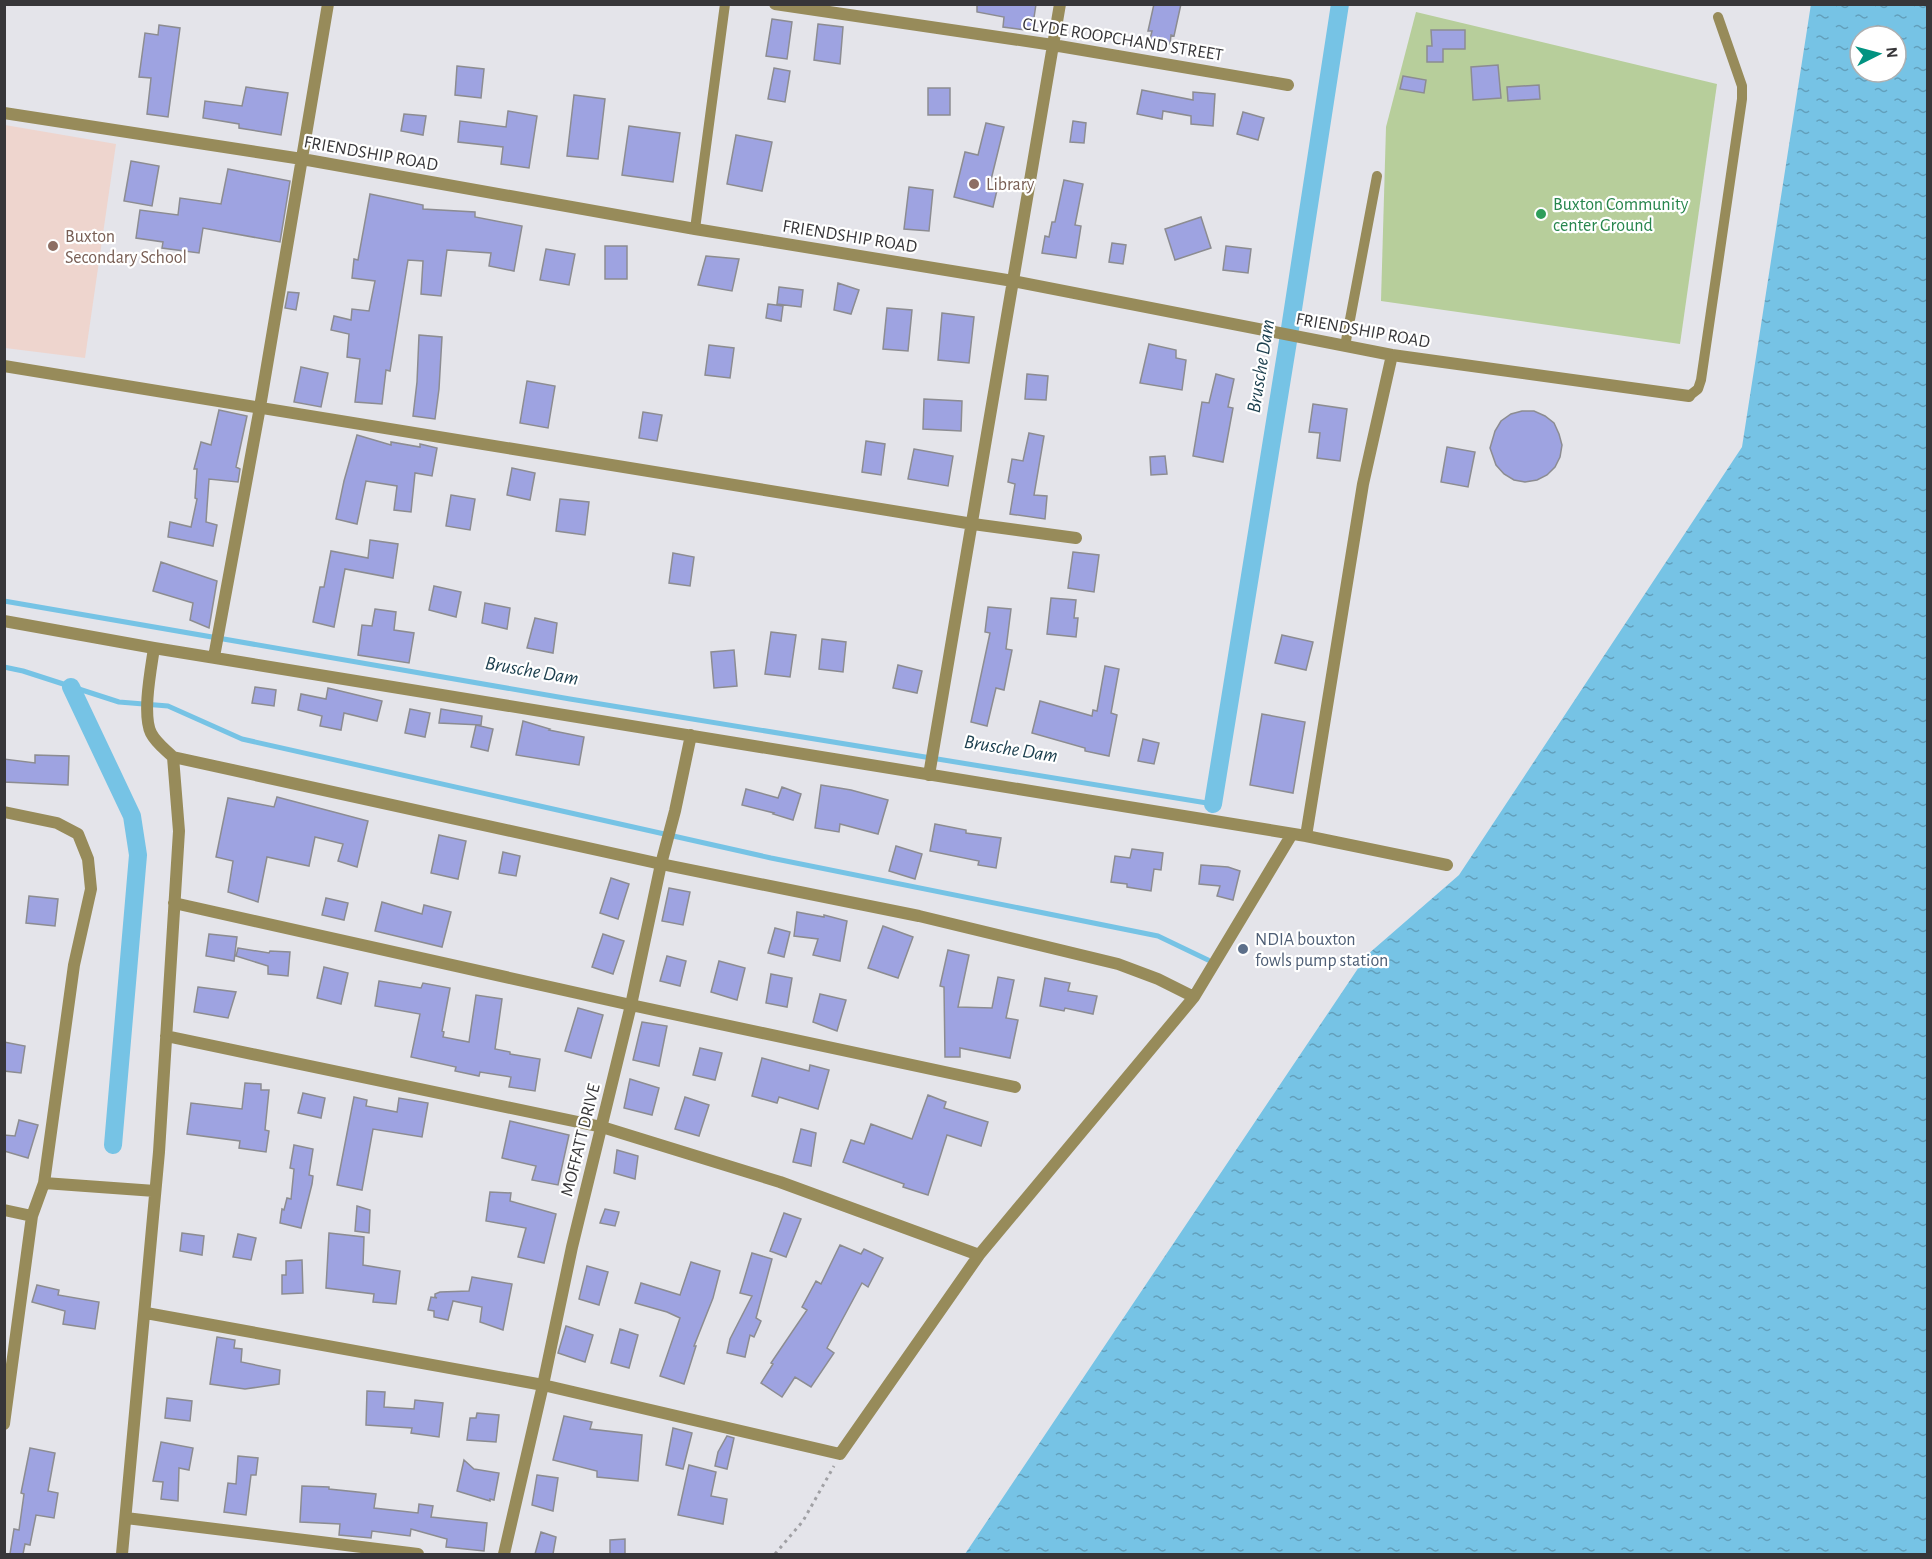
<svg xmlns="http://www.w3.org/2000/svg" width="1932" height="1559" viewBox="0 0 1932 1559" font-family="'Alegreya Sans',sans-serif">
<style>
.education{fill:#eed5ce}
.park{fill:#b7ce9b}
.water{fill:url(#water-ripples);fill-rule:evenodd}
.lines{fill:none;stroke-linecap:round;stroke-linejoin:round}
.stream{stroke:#76c3e5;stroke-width:5}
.canal{stroke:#76c3e5;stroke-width:18}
.building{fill:#9ea3e1;stroke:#8c8c91;stroke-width:1.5}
.path{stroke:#a0a0a4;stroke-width:3;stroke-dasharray:3 4.5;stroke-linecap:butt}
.lane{stroke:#978b5a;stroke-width:10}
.street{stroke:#978b5a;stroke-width:12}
.education-dot{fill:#8d6e63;stroke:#fff;stroke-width:2}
.leisure-dot{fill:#2e9e5b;stroke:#fff;stroke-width:2}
.service-dot{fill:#5c6f8a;stroke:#fff;stroke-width:2}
.labels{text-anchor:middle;stroke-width:4.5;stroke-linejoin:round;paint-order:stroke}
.street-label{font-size:18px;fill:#373639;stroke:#fff}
.education-label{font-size:18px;fill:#785e54;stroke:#fff;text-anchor:start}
.leisure-label{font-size:18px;fill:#27864d;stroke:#fff;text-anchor:start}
.service-label{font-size:18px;fill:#4e5e75;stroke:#fff;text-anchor:start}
.water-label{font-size:20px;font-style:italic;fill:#1b3e4d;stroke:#fff}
</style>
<defs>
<pattern id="water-ripples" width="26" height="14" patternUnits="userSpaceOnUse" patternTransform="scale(1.5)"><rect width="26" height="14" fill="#76c3e5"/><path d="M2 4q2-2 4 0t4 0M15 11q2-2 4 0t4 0" fill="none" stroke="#629fbb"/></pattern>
</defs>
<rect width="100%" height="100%" fill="#e4e4ea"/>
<!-- education -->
<path class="education" d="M5,125L116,144L85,358L5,348Z"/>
<!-- park -->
<path class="park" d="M1416,12L1717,84L1680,344L1381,301L1386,127Z"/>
<!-- water -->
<path class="water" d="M1811,4L1927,5V1554H965L1367,955L1459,875L1742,447ZM1860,36H1896V72H1860Z"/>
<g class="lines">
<!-- stream -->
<path class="stream" d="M4,601L570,699L1213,804
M4,667L23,671L119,702L168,706L242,739L771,858L1158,936L1208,960"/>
<!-- canal -->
<path class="canal" d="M71,687L132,816L138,855L113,1145
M1213,804L1289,335L1340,4"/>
</g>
<!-- building -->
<path class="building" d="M977,4H1036L1032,31L1003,27L1004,17L977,12Z
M1154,4H1181L1174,36L1171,35L1170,44L1150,39L1152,31H1148Z
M772,19L792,22L787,59L766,56Z
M818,24L843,27L840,64L814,60Z
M159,25L180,28L168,117L147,114L151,78L139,77L145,33L158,35Z
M1431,30H1465V49H1443V62H1427V46H1432Z
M1498,65L1501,98L1473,100L1471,67Z
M457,66L484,69L481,98L455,95Z
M774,68L790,71L785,102L768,99Z
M1403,76L1426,80L1424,93L1400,89Z
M1539,85L1540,99L1508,101L1507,87Z
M246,87L288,93L281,135L239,128V124L203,118L205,101L242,106Z
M928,88H950V115H928Z
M1142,90L1193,100V92L1215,94L1213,126L1191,124V116L1163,111L1162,119L1137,114Z
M574,95L605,99L598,159L567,156Z
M508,111L537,116L529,168L501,164L503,147L458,142L460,121L506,127Z
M1243,112L1264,118L1258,140L1237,134Z
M404,114L426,116L423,135L401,131Z
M1073,121L1086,123L1084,143L1070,142Z
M986,123L1004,127L989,188L997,190L993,207L954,197L965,152L978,155Z
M629,126L680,133L673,182L622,175Z
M736,135L772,142L762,191L727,184Z
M131,161L159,166L152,206L124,201Z
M228,169L290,181L280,242L203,228L199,253L162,248L163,242L136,238L140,210L178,215L180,198L221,204Z
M1064,180L1083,184L1075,225L1081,226L1076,258L1042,253L1045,236L1049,237L1052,222H1055Z
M909,187L933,190L929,231L904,229Z
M370,194L423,205V209L475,212V217L522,226L514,271L489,266L491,253L447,250L441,296L421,294L423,261L408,260L390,371L386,370L382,404L355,402L360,359L347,357L349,334L331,330L334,316L351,320L352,309L369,311L375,281L352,278L354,259L358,260Z
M1201,217L1211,248L1175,260L1165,229Z
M1112,243L1126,245L1123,264L1109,262Z
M605,246H627V279H605Z
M1226,246L1251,249L1248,273L1223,270Z
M546,249L575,254L569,285L540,280Z
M706,256L739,259L732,291L698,285Z
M838,283L859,290L851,314L834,310Z
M779,287L803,290L801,307L777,304Z
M288,292L299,293L296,310L285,308Z
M768,304L783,306L781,321L766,318Z
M887,308L912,310L908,351L883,349Z
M942,313L974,317L969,363L938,360Z
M419,335L442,337L439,389L435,419L413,416L417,382Z
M1149,344L1176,350V358L1186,360L1182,390L1140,383Z
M709,345L734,348L730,378L705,375Z
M301,367L328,373L321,407L294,402Z
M1027,374L1048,376L1046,400L1025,399Z
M1216,374L1234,379L1228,407L1233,408L1223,462L1193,456L1202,402L1209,403Z
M527,381L555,386L548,428L520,423Z
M924,399L962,401L961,431L923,429Z
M1313,404L1347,409L1340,461L1317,458L1320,433L1309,432Z
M219,410L247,416L236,467L240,469L238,482L209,479L206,522L217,525L213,546L168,537L170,522L191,527L197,499L195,498L197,469H194L201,442L211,445Z
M1522,411H1534L1545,416L1554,423L1559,434L1562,445L1560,457L1555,467L1547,475L1537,480L1525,482L1514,480L1504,474L1496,465L1490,448L1495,431L1501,421L1511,414Z
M643,412L662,415L657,441L639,438Z
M1029,433L1044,436L1034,495L1047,496L1045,519L1010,514L1015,484L1008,482L1012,459L1023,461Z
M357,435L391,445V442L420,447V444L437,448L432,476L415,473L411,512L394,510L397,486L366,481L357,524L336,519L344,481Z
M866,441L885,444L881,475L862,472Z
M1447,447L1475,452L1468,487L1441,482Z
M914,449L953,456L948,486L908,479Z
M1165,456L1167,474L1151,475L1150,457Z
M512,468L535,473L530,500L507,495Z
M451,495L475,499L470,530L446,526Z
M560,499L589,502L585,535L556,531Z
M370,540L398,544L393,578L345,569L334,627L313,622L320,587H324L331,551L368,558Z
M1073,552L1099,555L1094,592L1068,588Z
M673,553L694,557L690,586L669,583Z
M161,562L217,581L209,628L190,620L193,603L153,591Z
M434,586L461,592L456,617L429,610Z
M1051,598L1076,600L1074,618H1078L1076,637L1047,634Z
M485,603L510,608L507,629L482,623Z
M988,607L1011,609L1006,649L1012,650L1004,690L996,688L987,726L971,722L990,633L985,632Z
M375,609L396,612L394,630L414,633L409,663L358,655L362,625L372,626Z
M535,618L557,623L553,653L527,648Z
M771,632L796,635L790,677L765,674Z
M1282,635L1313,642L1306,670L1275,663Z
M822,639L846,642L843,672L819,669Z
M734,650L737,686L714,688L711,652Z
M898,665L922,671L917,693L893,688Z
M1105,666L1119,669L1111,713L1117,715L1109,756L1085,751V748L1032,733L1040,701L1092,716L1093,710L1097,711Z
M255,687L276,690L274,706L252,703Z
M328,688L382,701L377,721L344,713L341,730L320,726L322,716L298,710L301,694L326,699Z
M410,709L430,713L425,737L405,733Z
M441,709L482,716L481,725L439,723Z
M1262,714L1305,722L1293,793L1250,785Z
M523,721L550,729L549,730L584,737L579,765L516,755Z
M476,725L493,729L488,751L471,747Z
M1143,739L1159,743L1154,764L1138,761Z
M35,755L69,756L68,785L4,782V759L35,763Z
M821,785L851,790L888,800L878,834L840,824L839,832L815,828Z
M782,787L801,794L793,820L773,814L774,813L742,805L746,789L778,798Z
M277,797L368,821L357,867L338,861L343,844L315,837L309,866L267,857L258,902L228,892L233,861L216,857L228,798L274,807Z
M935,824L966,830V833L1001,838L996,868L978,865L979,861L930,851Z
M439,835L466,841L458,879L431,873Z
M896,846L922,854L915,879L889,871Z
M1132,849L1163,853L1161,870L1154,869L1151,891L1127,887V884L1111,882L1115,856L1130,858Z
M503,852L520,856L516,876L499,873Z
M1201,865L1228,867L1240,871L1233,900L1217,896L1220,886L1199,884Z
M611,878L629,884L618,919L600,913Z
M669,888L690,892L683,925L662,921Z
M29,896L58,899L55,926L26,923Z
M326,898L348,903L344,920L322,915Z
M382,902L422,914L424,905L451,912L442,947L375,931Z
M797,912L824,917V915L847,921L840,961L813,955L818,939L794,936Z
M883,926L913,937L898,978L868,968Z
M775,928L790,932L784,957L768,953Z
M209,934L237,937L234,961L206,956Z
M603,934L624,941L613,974L592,967Z
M238,948L269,953L270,951L290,952L288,976L268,974V966L236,956Z
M948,950L969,955L958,1007L992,1008L998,977L1014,980L1006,1018L1018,1020L1010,1058L960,1048V1057H945L944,987L940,986Z
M667,956L686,961L680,986L660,981Z
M719,961L745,968L737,1000L711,992Z
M324,967L348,973L341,1004L317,998Z
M771,974L792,978L787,1007L766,1003Z
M1045,978L1070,983L1068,991L1097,996L1093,1014L1065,1008L1064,1011L1040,1006Z
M379,981L421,988L423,983L450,988L442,1031L444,1032L443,1037L469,1042L476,995L502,999L495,1049L510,1052V1054L540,1059L535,1091L509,1087L511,1077L480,1072L479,1076L455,1071L456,1067L411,1057L420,1014L375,1006Z
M198,987L236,992L228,1018L194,1012Z
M820,994L846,1000L837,1031L813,1022Z
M578,1008L603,1015L591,1058L565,1051Z
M642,1022L667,1026L659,1066L633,1060Z
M4,1042L25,1046L21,1073L4,1071Z
M700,1048L722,1053L715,1080L693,1075Z
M762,1058L809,1071L810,1065L829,1070L818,1109L779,1097L777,1103L752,1096Z
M630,1079L659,1088L652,1115L624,1108Z
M245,1083L261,1084V1090H269L265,1130L269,1131L266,1152L239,1148L240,1141L187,1134L191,1103L242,1109Z
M303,1093L325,1098L321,1118L298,1113Z
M928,1095L946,1102L944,1108L988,1122L981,1146L947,1135L928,1195L903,1187L904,1184L843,1162L851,1140L864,1144L871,1124L912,1139Z
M354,1097L367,1100L366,1106L397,1112L399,1098L428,1103L422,1137L373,1129L362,1190L337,1185Z
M685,1097L709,1105L699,1136L675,1129Z
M19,1120L38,1125L28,1158L4,1151V1135L15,1136Z
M510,1121L569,1135L558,1185L532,1180L536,1166L502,1158Z
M801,1129L816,1133L811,1166L793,1162Z
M294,1145L313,1149L309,1175L313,1176L312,1184L301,1228L280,1223L282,1209L284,1210L287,1198L291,1199L294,1169L290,1168Z
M617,1150L638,1156L635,1179L614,1173Z
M490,1192L511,1193L510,1201L556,1214L544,1263L518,1257L526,1228L486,1221Z
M357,1206L370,1210L369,1233L355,1231Z
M605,1209L619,1212L615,1226L600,1223Z
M784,1213L801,1219L786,1257L770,1251Z
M182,1233L204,1236L202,1255L180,1251Z
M329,1233L364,1237L363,1265L400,1271L396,1304L373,1302L374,1294L326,1288Z
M238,1234L256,1238L251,1260L233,1257Z
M840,1245L861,1254L864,1249L883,1258L868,1287L862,1283L827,1348L834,1353L811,1387L795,1377L782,1397L761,1383L773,1364L771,1363L807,1310L802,1307L816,1281L821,1284Z
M752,1253L772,1259L756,1318L761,1321L754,1337L750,1335L745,1357L727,1353L730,1339L752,1296L740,1293Z
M302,1260L303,1293L282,1294V1275H286V1261Z
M691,1262L720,1271L713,1298L694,1346H696L684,1384L660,1376L680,1318L667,1312L635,1303L641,1283L680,1295Z
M587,1266L608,1272L599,1305L579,1299Z
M472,1277L512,1284L503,1330L480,1322L482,1307L453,1301L448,1320L434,1317V1311L428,1310L431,1297L437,1298L435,1297V1294L440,1292L469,1291Z
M37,1285L59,1290L58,1295L99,1302L95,1329L63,1324L65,1311L32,1302Z
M566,1326L593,1335L585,1362L558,1353Z
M620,1329L638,1335L629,1368L611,1363Z
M217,1337L235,1340L234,1348L242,1349L241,1362L280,1370L279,1384L245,1389L210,1384Z
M367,1391L385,1392L384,1407L414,1409L415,1400L443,1403L439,1437L411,1433L412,1428L366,1425Z
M167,1398L192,1401L190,1421L165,1418Z
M477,1413L499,1415L496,1442L467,1440L470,1418H476Z
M564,1416L592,1422L590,1429L642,1435L638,1481L597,1477V1471L553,1460Z
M673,1428L692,1433L683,1469L666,1465Z
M727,1436L734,1438L727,1469L715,1466L718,1452Z
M161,1442L193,1448L189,1470L179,1468L178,1501L161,1499L163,1482L153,1481Z
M30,1448L55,1453L48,1491L58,1493L54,1518L36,1515L30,1545L25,1544L23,1554H10L14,1529L19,1530L24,1494L21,1493Z
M238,1456L258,1458L256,1475H251L246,1515L224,1512L228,1483L236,1484Z
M464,1460L474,1469L499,1473L494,1500L490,1499V1501L457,1491Z
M689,1465L716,1472L711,1496L727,1499L723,1524L678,1515Z
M537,1475L558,1478L553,1511L532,1505Z
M302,1486L329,1487V1489L376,1494L374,1508L418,1513L419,1504L433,1506L431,1517L487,1523L484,1551L446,1547L447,1539L411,1529L410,1536L372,1531L371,1538L339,1535L340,1524L300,1522Z
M541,1532L556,1537L553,1554H535Z
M625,1539V1554H610V1540Z"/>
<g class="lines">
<!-- path -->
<path class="path" d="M775,1554L803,1521L834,1466"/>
<!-- lane -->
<path class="lane" d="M695,229L725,4
M1345,346L1377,176
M1689,396L1698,389L1701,380L1742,99V86L1718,17"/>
<!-- street -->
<path class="street" d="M775,4L1053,45L1288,85
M4,113L302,159L695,229L1013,281L1392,355L1689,396
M4,366L973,524L1076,538
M4,621L154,648L1306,836L1363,484L1392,355
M214,657L260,407L328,4
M173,757L661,864L919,916L1118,964L1158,979L1194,997
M929,775L1060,4
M4,812L57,823L78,834L88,859L91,889L74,965L44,1183L32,1216L4,1424
M1306,836L1447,865
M174,903L631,1005L1015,1087
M166,1036L602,1127L780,1182L979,1255
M44,1183L155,1191
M4,1210L32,1216
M146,1313L543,1385L840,1454L979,1255L1194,997L1292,834
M126,1518L418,1554
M122,1554L159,1152L179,831L173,757C165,749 156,743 151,733C142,714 151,669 154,648
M504,1554L543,1385L572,1247L631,1005L661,864L675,811L691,735"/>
</g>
<!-- markers -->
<g class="education-dot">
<circle cx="974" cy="184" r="6"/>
<circle cx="53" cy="246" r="6"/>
</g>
<circle class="leisure-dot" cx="1541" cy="214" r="6"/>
<circle class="service-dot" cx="1243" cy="949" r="6"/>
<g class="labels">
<!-- street labels -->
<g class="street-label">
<text transform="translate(1123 39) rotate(9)" y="6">CLYDE ROOPCHAND STREET</text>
<text transform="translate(371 153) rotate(10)" y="6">FRIENDSHIP ROAD</text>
<text transform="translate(850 236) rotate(9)" y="6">FRIENDSHIP ROAD</text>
<text transform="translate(1363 330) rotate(10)" y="6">FRIENDSHIP ROAD</text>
<text transform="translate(580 1140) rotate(-76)" y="6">MOFFATT DRIVE</text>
</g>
<!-- education labels -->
<g class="education-label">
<text x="986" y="190">Library</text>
<text x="65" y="242">Buxton<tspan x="65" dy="21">Secondary School</tspan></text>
</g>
<!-- leisure labels -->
<g class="leisure-label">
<text x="1553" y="210">Buxton Community<tspan x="1553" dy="21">center Ground</tspan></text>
</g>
<!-- service labels -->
<g class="service-label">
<text x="1255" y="945">NDIA bouxton<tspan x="1255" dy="21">fowls pump station</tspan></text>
</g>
<!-- water labels -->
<g class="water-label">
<text transform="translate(1260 366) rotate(-81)" y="7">Brusche Dam</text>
<text transform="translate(532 670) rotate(10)" y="7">Brusche Dam</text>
<text transform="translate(1011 748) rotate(9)" y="7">Brusche Dam</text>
</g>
</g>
<!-- border -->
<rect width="1932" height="1559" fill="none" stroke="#373639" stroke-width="12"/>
<!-- north arrow -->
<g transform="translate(1878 54) rotate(84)"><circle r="28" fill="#ffffff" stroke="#afafb0" stroke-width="1.5"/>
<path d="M0-4.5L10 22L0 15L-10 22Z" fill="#019381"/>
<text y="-9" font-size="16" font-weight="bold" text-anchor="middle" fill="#373639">N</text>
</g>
</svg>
